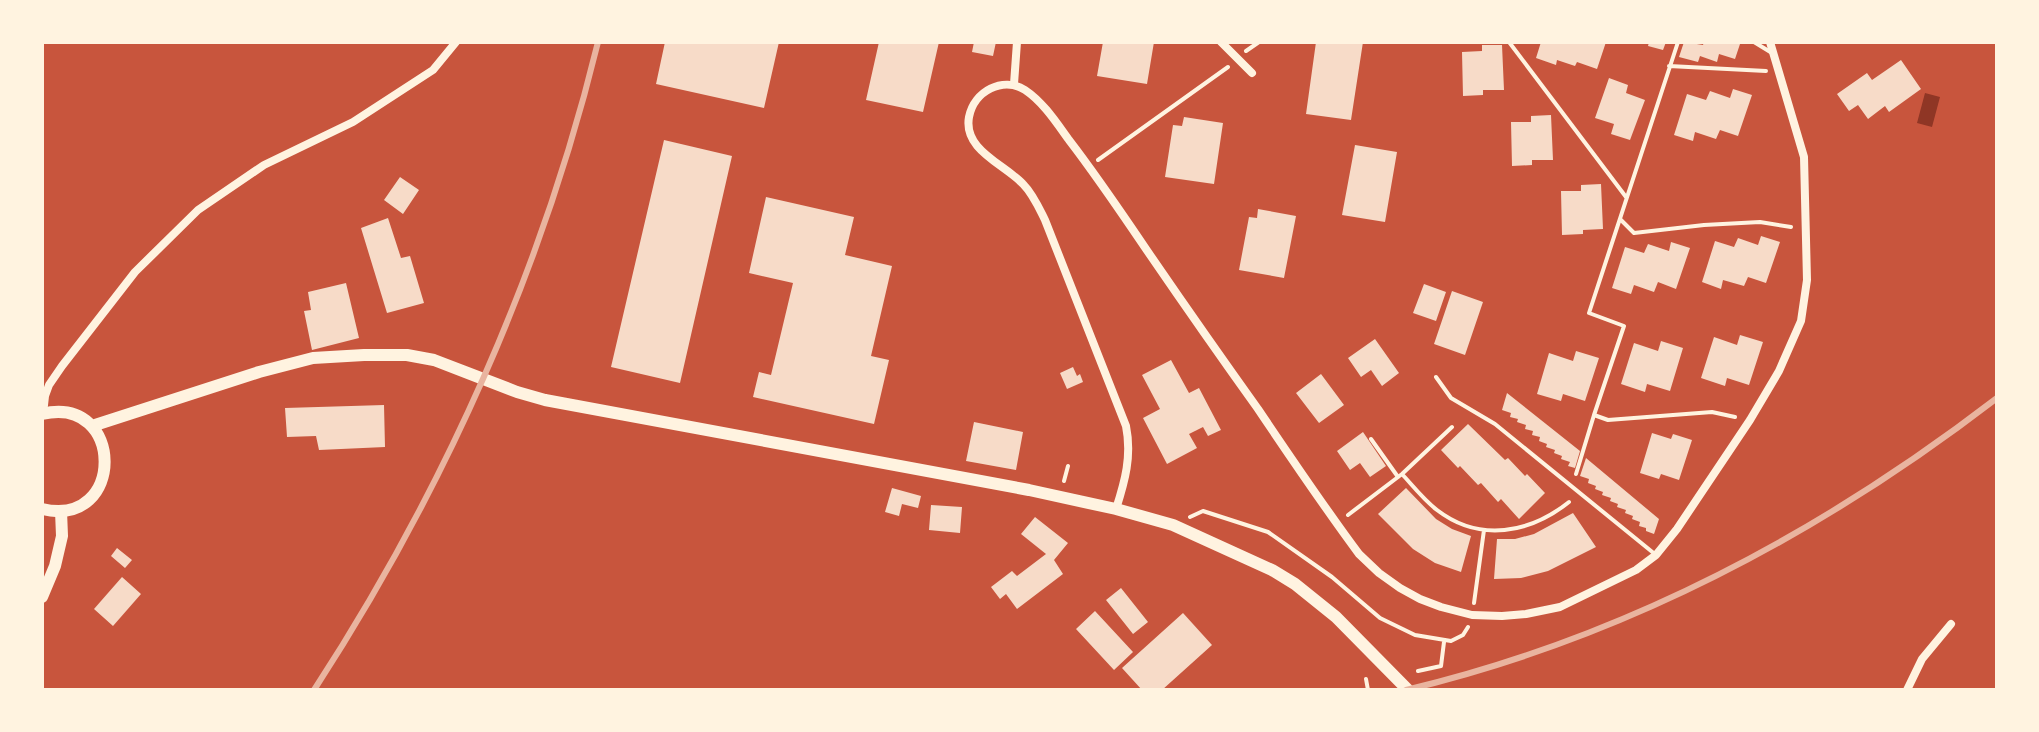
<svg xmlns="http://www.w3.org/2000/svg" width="2039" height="732" viewBox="0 0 2039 732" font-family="Ubuntu,sans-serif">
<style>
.water{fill:#8f3625}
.building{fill:#f7dbc8}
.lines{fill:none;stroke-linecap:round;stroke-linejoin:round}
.path{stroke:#fff3e0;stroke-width:4}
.service{stroke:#fff3e0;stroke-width:4}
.minor{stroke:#fff3e0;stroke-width:8}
.secondary{stroke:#fff3e0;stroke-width:12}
.rail{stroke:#e9b49f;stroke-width:6}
</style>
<rect width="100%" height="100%" fill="#c8553d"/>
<!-- water -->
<path class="water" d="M1925,93L1940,97L1932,127L1917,123Z"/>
<!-- building -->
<path class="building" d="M665,42H779L764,108L656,84Z
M879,42H939L923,112L866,100Z
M974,42H996L993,56L972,52Z
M1103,42H1154L1147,84L1097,76Z
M1316,42H1363L1351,120L1306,114Z
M1541,42H1606L1597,69L1577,62L1575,66L1557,60L1556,65L1536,58Z
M1649,42H1666L1663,50L1648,46Z
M1684,42L1703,45L1704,42L1740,44L1735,59L1719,54L1717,62L1700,56L1698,62L1679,57Z
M1482,45H1502L1504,90H1483V95L1463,96L1462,52L1482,51Z
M1901,60L1921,89L1889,112L1885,106L1868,119L1858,105L1849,111L1837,94L1867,73L1872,80Z
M1609,78L1628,85L1626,93L1645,100L1630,140L1611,134L1614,124L1595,118Z
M1733,89L1752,95L1738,136L1720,130L1716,139L1695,132L1693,141L1674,135L1687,94L1706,100L1710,91L1730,98Z
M1551,115L1553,160H1532V165L1512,166L1511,122H1531V116Z
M1184,117L1223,123L1214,184L1165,177L1173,125L1182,126Z
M664,140L732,156L680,383L611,367Z
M1355,145L1397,152L1385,222L1342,215Z
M400,177L419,190L403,214L384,200Z
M1601,184L1603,229L1583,230V234L1562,235L1561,191H1581V185Z
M766,197L854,217L845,255L892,266L871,356L889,360L874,424L753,397L759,372L771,375L793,283L749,273Z
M1258,209L1296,216L1284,278L1239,270L1249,217L1257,218Z
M388,218L401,258L410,256L424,303L387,313L361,228Z
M1761,236L1780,242L1766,283L1748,277L1744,286L1723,280L1721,289L1702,282L1715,241L1734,247L1738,238L1758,245Z
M1671,242L1690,248L1676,289L1658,282L1654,292L1634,285L1631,294L1612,288L1625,247L1644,253L1648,244L1669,251Z
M346,283L359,338L312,350L304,311L311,310L308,292Z
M1424,284L1446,292L1436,321L1413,313Z
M1452,291L1483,302L1465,355L1434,344Z
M1740,335L1763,342L1749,385L1727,378L1725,386L1701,378L1714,337L1737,345Z
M1375,339L1399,373L1382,386L1371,370L1361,377L1348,358Z
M1661,341L1683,348L1670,391L1647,384L1645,392L1621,384L1634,343L1658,351Z
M1576,351L1599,358L1585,401L1563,394L1561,401L1537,394L1549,353L1573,361Z
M1171,360L1189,393L1199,388L1221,430L1208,436L1203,427L1189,434L1197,448L1167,464L1143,418L1160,409L1142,375Z
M1073,367L1077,376L1080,374L1083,382L1067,389L1060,373Z
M1321,374L1344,405L1319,423L1296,393Z
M1507,393L1580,451L1575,468L1568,466L1570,462L1561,459L1562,456L1554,453L1555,450L1546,447L1547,444L1539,441L1540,437L1532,435L1533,431L1525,429L1526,425L1517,422L1518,419L1510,417L1511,413L1502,410Z
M384,405L385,447L319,450L316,436L287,437L285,408Z
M974,422L1023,432L1016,470L966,461Z
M1468,424L1505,460L1508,458L1525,476L1527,474L1545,493L1519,519L1501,499L1498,502L1481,483L1478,485L1460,466L1458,468L1441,450Z
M1363,432L1386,466L1370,477L1360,463L1350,470L1337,451Z
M1652,433L1671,439L1673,434L1692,440L1679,480L1661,474L1659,479L1640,473Z
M1586,458L1659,519L1654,534L1646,531V528L1639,526L1640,522L1632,519L1633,516L1625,513L1626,510L1617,507L1618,504L1610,501L1611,498L1602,495L1603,492L1595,489L1596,486L1588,483L1589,479L1580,476Z
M892,488L921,496L918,508L902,504L899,516L885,512Z
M1406,488L1436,519L1452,529L1471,536L1461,572L1435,563L1413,549L1378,514Z
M931,505L962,507L960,533L929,530Z
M1573,513L1596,547L1548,571L1521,578L1494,579L1497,539H1515L1534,534Z
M1035,517L1068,543L1054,560L1063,574L1017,609L1006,594L1000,599L991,587L1012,571L1017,576L1046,554L1021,534Z
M117,548L132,560L125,568L111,556Z
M122,577L141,594L113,626L94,609Z
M1121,588L1148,622L1133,634L1106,600Z
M1095,611L1133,652L1114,670L1076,629Z
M1183,613L1212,645L1162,690H1142L1122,668Z"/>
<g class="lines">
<!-- path -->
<path class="path" d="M1509,42L1626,197
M1246,51L1259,42
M1669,66L1766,71
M1098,160L1228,67
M1620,219L1634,233L1704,225L1760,222L1791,227
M1594,415L1624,326L1589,313L1678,42
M1371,439L1398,477
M1402,474C1413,486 1424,500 1437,510C1480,543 1530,533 1569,502
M1576,474L1594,415L1608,420L1712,412L1735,417
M1064,481L1068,466
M1348,515L1402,474L1452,427
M1190,517L1203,511L1268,532L1332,577L1380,618L1415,635L1451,641L1463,635L1468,627
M1474,603L1484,530
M1418,671L1441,666L1444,642
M1366,679L1368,690"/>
<!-- service -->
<path class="service" d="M1754,42L1772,53
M1436,377L1451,398L1495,424L1656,555"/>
<!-- minor -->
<path class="minor" d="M1221,42L1252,73
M1014,84L1017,42
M43,414L45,396L49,385L62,366L135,272L198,210L264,165L353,122L433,70L456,42
M1116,509C1125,481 1132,456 1126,426L1045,220C1039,208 1033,194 1023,184C1004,164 963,150 969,117C974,91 1003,76 1025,90C1043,102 1056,122 1069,140C1096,175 1121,212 1146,249C1183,303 1220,356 1258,409C1291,458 1324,507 1359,554L1379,573L1400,588L1420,599L1441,607L1472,615L1502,616L1526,614L1560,607L1636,570L1656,555L1677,529L1750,420L1779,371L1801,321L1807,280L1804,157L1770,42
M1907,690L1922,659L1951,624"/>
<!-- secondary -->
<path class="secondary" d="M42,414C125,394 126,529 42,509
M92,426L259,372L313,358L364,355H407L434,360L517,392L545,400L1029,490L1116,509L1173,525L1272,570L1295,584L1336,617L1408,690
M42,597L55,566L62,536L61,511"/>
<!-- rail -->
<path class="rail" d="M314,690C443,492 542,272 598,42
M1406,690C1624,638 1820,534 1997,398"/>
</g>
<!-- border -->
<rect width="2039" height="732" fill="none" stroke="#fff3e0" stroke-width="88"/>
</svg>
